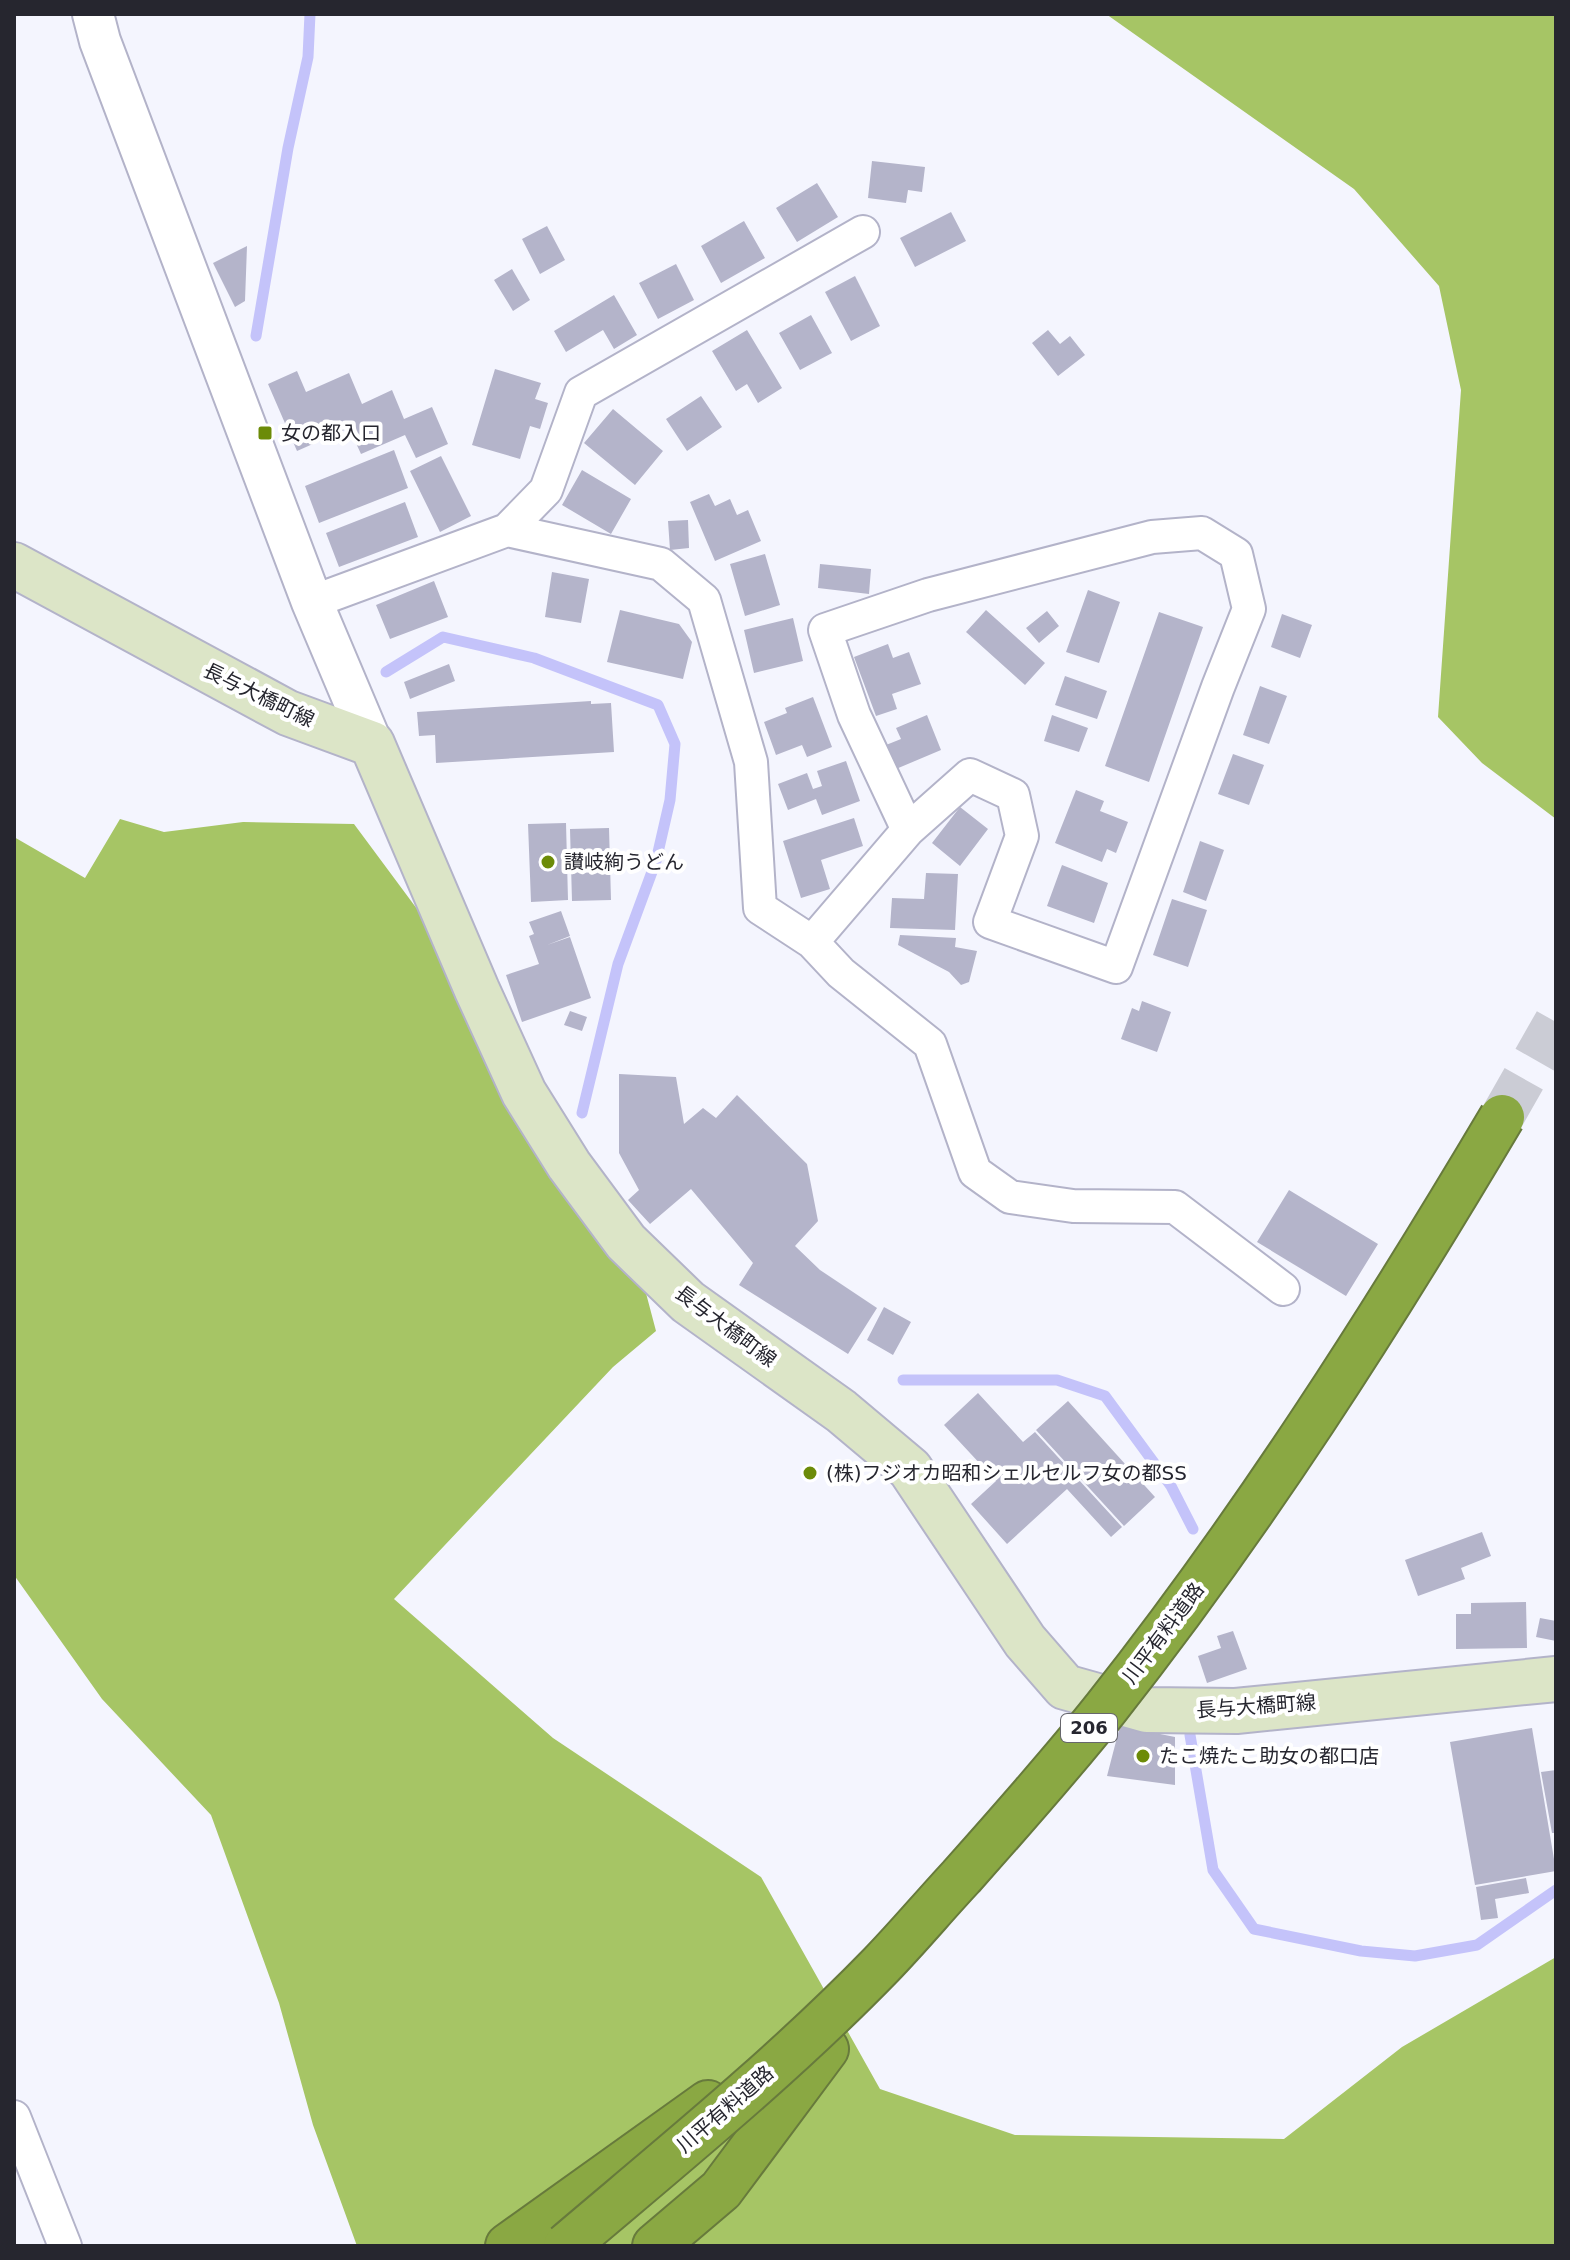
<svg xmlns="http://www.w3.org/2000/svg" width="1570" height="2260" viewBox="0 0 1570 2260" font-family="'DejaVu Sans','Noto Sans JP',sans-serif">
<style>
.forest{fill:#a6c565}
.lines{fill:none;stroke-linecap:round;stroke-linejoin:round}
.stream{stroke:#c4c3fa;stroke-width:11}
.building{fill:#b4b4ca}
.motorway-tunnel{stroke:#cbccd5;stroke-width:44;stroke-dasharray:44 22;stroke-linecap:butt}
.minor-casing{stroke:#b3b3c9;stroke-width:36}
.tertiary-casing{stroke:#b3b3c9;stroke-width:44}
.secondary-casing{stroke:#b3b3c9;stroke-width:48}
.motorway-casing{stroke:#677a3c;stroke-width:48}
.minor{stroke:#fff;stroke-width:32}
.tertiary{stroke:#fff;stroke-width:40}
.secondary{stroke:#dce5c7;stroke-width:44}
.motorway{stroke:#8aa843;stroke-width:44}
.motorway-bridge-casing{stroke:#677a3c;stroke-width:48;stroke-linecap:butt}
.motorway-bridge{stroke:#8aa843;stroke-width:44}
.poi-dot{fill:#6c8b08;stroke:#fff;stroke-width:3}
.labels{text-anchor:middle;stroke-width:8;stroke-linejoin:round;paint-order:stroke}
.shield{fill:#fff;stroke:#67676d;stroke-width:2}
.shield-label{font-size:18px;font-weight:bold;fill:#26262f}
.poi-label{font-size:20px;fill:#26262f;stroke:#fff;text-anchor:start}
.street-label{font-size:20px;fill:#26262f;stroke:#fff}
</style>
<rect width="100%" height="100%" fill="#f4f5fe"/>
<!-- forest -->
<path class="forest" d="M1106,14H1556V819L1482,763L1438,717L1461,390L1439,286L1354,189Z
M120,819L164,832L243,822L354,824L443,944L633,1244L656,1331L613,1367L394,1599L553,1738L761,1877L880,2089L1015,2135L1284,2139L1402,2047L1556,1957V2246H357L313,2125L279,2003L211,1815L102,1699L14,1575V837L85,878Z"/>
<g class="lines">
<!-- stream -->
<path class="stream" d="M256,336L288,148L308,57L310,14
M386,672L443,637L534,658L658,705L675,744L670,800L656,861L618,964L582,1113
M903,1380H1057L1105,1396L1171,1486L1193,1529
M1190,1735L1213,1870L1254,1929L1361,1951L1415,1956L1477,1945L1556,1890"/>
</g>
<!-- building -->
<path class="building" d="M872,161L925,167L922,192L908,190L906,203L868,198Z
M817,183L838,217L797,242L776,208Z
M951,212L966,241L915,267L900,238Z
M744,221L765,258L721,283L701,246Z
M547,226L565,260L540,274L522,239Z
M247,246L245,301L235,307L213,263Z
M676,264L694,300L658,319L639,283Z
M512,269L530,300L513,311L494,280Z
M855,276L880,326L851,341L825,292Z
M614,295L637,335L614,349L603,330L566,352L554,331Z
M811,315L832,353L800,370L779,333Z
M747,330L782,388L758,403L747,384L736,391L712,351Z
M1048,330L1060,344L1070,336L1085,355L1058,376L1032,343Z
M495,369L541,383L535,399L548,403L540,429L530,426L520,459L472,445Z
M297,371L306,392L349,373L362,404L392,390L404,419L432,407L448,444L416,458L405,435L361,454L349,428L297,451L268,384Z
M701,396L722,427L687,451L666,419Z
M613,409L663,451L635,485L584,443Z
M394,450L408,488L319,523L305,486Z
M441,456L471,516L440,532L410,471Z
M582,470L631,499L611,534L562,505Z
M709,494L715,506L730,499L737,515L748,510L761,541L715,561L690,502Z
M405,502L418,537L339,567L326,533Z
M688,520L689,548L670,550L668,521Z
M765,554L780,605L745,616L730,564Z
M820,564L871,569L869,594L818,588Z
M552,572L589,579L581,623L545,617Z
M434,581L448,617L390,639L376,605Z
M1088,590L1120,602L1099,663L1066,652Z
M620,610L679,624L692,642L683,679L607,662Z
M986,610L1045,663L1025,685L966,632Z
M1047,611L1059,626L1039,643L1026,628Z
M1159,612L1203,627L1149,782L1105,766Z
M1282,614L1312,625L1300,658L1271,647Z
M793,618L803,661L754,673L744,630Z
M888,644L893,658L909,652L921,684L892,694L897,709L876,716L854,657Z
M449,664L455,681L410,699L404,682Z
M1065,676L1107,691L1097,719L1055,705Z
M1260,686L1287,696L1269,744L1243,735Z
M813,697L832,747L807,757L802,745L776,755L764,722L787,713L785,708Z
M591,701V704L611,703L614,752L436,763L435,735L419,736L417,712Z
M927,715L941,750L896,769L886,745L901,739L896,728Z
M1052,715L1088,728L1079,752L1044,741Z
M1233,754L1264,765L1249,805L1218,794Z
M846,761L860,801L822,815L816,799L788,810L778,784L807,773L813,789L822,786L817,771Z
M1076,790L1104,801L1100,811L1128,822L1116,853L1107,849L1102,862L1055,843Z
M960,807L988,829L960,866L932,843Z
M854,818L863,846L821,860L830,889L801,898L783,841Z
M566,823L568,900L531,902L528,824Z
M609,828L611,900L572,901L570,829Z
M1200,841L1224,850L1206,901L1183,892Z
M1062,865L1108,883L1094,923L1047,906Z
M926,873L958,874L955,930L890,928L892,898L924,899Z
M1172,899L1207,910L1188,967L1153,955Z
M561,911L570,936L547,945L570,937L591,998L522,1022L506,975L539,964L529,936L534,934L529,922Z
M900,935L956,938L955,947L977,951L969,982L961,985L949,972L898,945Z
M1142,1001L1171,1012L1157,1052L1121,1039L1132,1008L1139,1011Z
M570,1011L587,1017L582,1031L564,1025Z
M619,1074L676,1077L684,1124L703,1108L716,1118L737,1095L807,1164L818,1221L795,1246L820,1270L877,1308L848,1354L739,1285L753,1263L691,1189L650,1224L628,1200L639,1190L619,1153Z
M1289,1190L1378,1244L1346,1296L1257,1242Z
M884,1307L911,1322L893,1355L867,1340Z
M978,1393L1023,1442L1035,1432L1122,1527L1111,1537L1067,1489L1007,1544L971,1504L996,1481L944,1425Z
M1068,1401L1155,1497L1124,1526L1036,1430Z
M1482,1532L1491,1556L1461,1568L1465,1579L1418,1596L1405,1560Z
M1526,1602L1527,1648L1456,1649V1614H1471V1603Z
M1540,1618L1556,1621V1641L1536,1637Z
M1233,1631L1247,1669L1207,1683L1198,1656L1221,1648L1217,1636Z
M1120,1726L1175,1737V1785L1107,1776Z
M1532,1728L1556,1871L1475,1885L1450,1742Z
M1556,1770V1833H1552L1541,1772Z
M1526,1878L1529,1893L1495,1899L1498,1918L1481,1920L1476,1887Z"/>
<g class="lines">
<!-- motorway-tunnel -->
<path class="motorway-tunnel" d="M1502,1117L1556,1022"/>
<!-- minor casing -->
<g class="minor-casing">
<path id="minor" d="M507,530L661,564L704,600L751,762L760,908L812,942L841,973L930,1044L975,1172L1010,1197L1073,1206L1175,1207L1283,1289
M1202,533L1236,554L1249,609L1218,687L1116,967L990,922L1022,836L1013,795L970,775L908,830L854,715L825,630L928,595L1152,537Z
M312,602L507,530L546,490L581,393L863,232
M812,942L908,830
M14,2117L65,2246"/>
</g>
<!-- tertiary casing -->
<g class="tertiary-casing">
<path id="tertiary" d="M93,14L100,41L312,602L372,744"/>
</g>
<!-- secondary casing -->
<g class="secondary-casing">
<path id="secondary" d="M14,565L288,713L372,744L477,990L524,1093L569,1165L626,1242L688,1302L841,1411L910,1469L1025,1641L1065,1687L1147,1710L1236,1711L1556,1679"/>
</g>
<!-- motorway casing -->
<g class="motorway-casing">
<path id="motorway" d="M508,2246L708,2103
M655,2246L721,2190L826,2049"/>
</g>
<!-- minor -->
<use href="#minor" class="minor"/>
<!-- tertiary -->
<use href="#tertiary" class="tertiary"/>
<!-- secondary -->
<use href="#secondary" class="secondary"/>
<!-- motorway -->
<use href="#motorway" class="motorway"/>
<!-- motorway-bridge casing -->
<g class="motorway-bridge-casing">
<path id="motorway-bridge" d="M566,2246C673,2155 783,2066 881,1965C909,1936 934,1906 961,1877C1010,1822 1060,1766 1106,1708C1253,1522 1381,1321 1502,1117"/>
</g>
<!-- motorway-bridge -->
<use href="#motorway-bridge" class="motorway-bridge"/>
</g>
<!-- markers -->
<g class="poi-dot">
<rect x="257" y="425" width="16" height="16" rx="4"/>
<circle cx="548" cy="862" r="8"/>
<circle cx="810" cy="1473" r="8"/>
<circle cx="1143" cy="1756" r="8"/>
</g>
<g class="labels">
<!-- shield labels -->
<rect class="shield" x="1061" y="1714" width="56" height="28" rx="6"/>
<g class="shield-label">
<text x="1089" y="1734">206</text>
</g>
<!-- poi labels -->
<g class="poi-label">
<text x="281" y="440">女の都入口</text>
<text x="564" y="869">讃岐絢うどん</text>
<text x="826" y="1480">(株)フジオカ昭和シェルセルフ女の都SS</text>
<text x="1159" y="1763">たこ焼たこ助女の都口店</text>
</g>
<!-- street labels -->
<g class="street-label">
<text transform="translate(259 695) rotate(26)" y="7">長与大橋町線</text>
<text transform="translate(726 1326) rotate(37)" y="7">長与大橋町線</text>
<text transform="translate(1163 1633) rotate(-53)" y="7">川平有料道路</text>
<text transform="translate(1256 1706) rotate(-4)" y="7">長与大橋町線</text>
<text transform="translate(725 2109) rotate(-41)" y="7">川平有料道路</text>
</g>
</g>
<!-- border -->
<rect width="1570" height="2260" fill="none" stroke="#26262f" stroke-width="32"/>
</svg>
